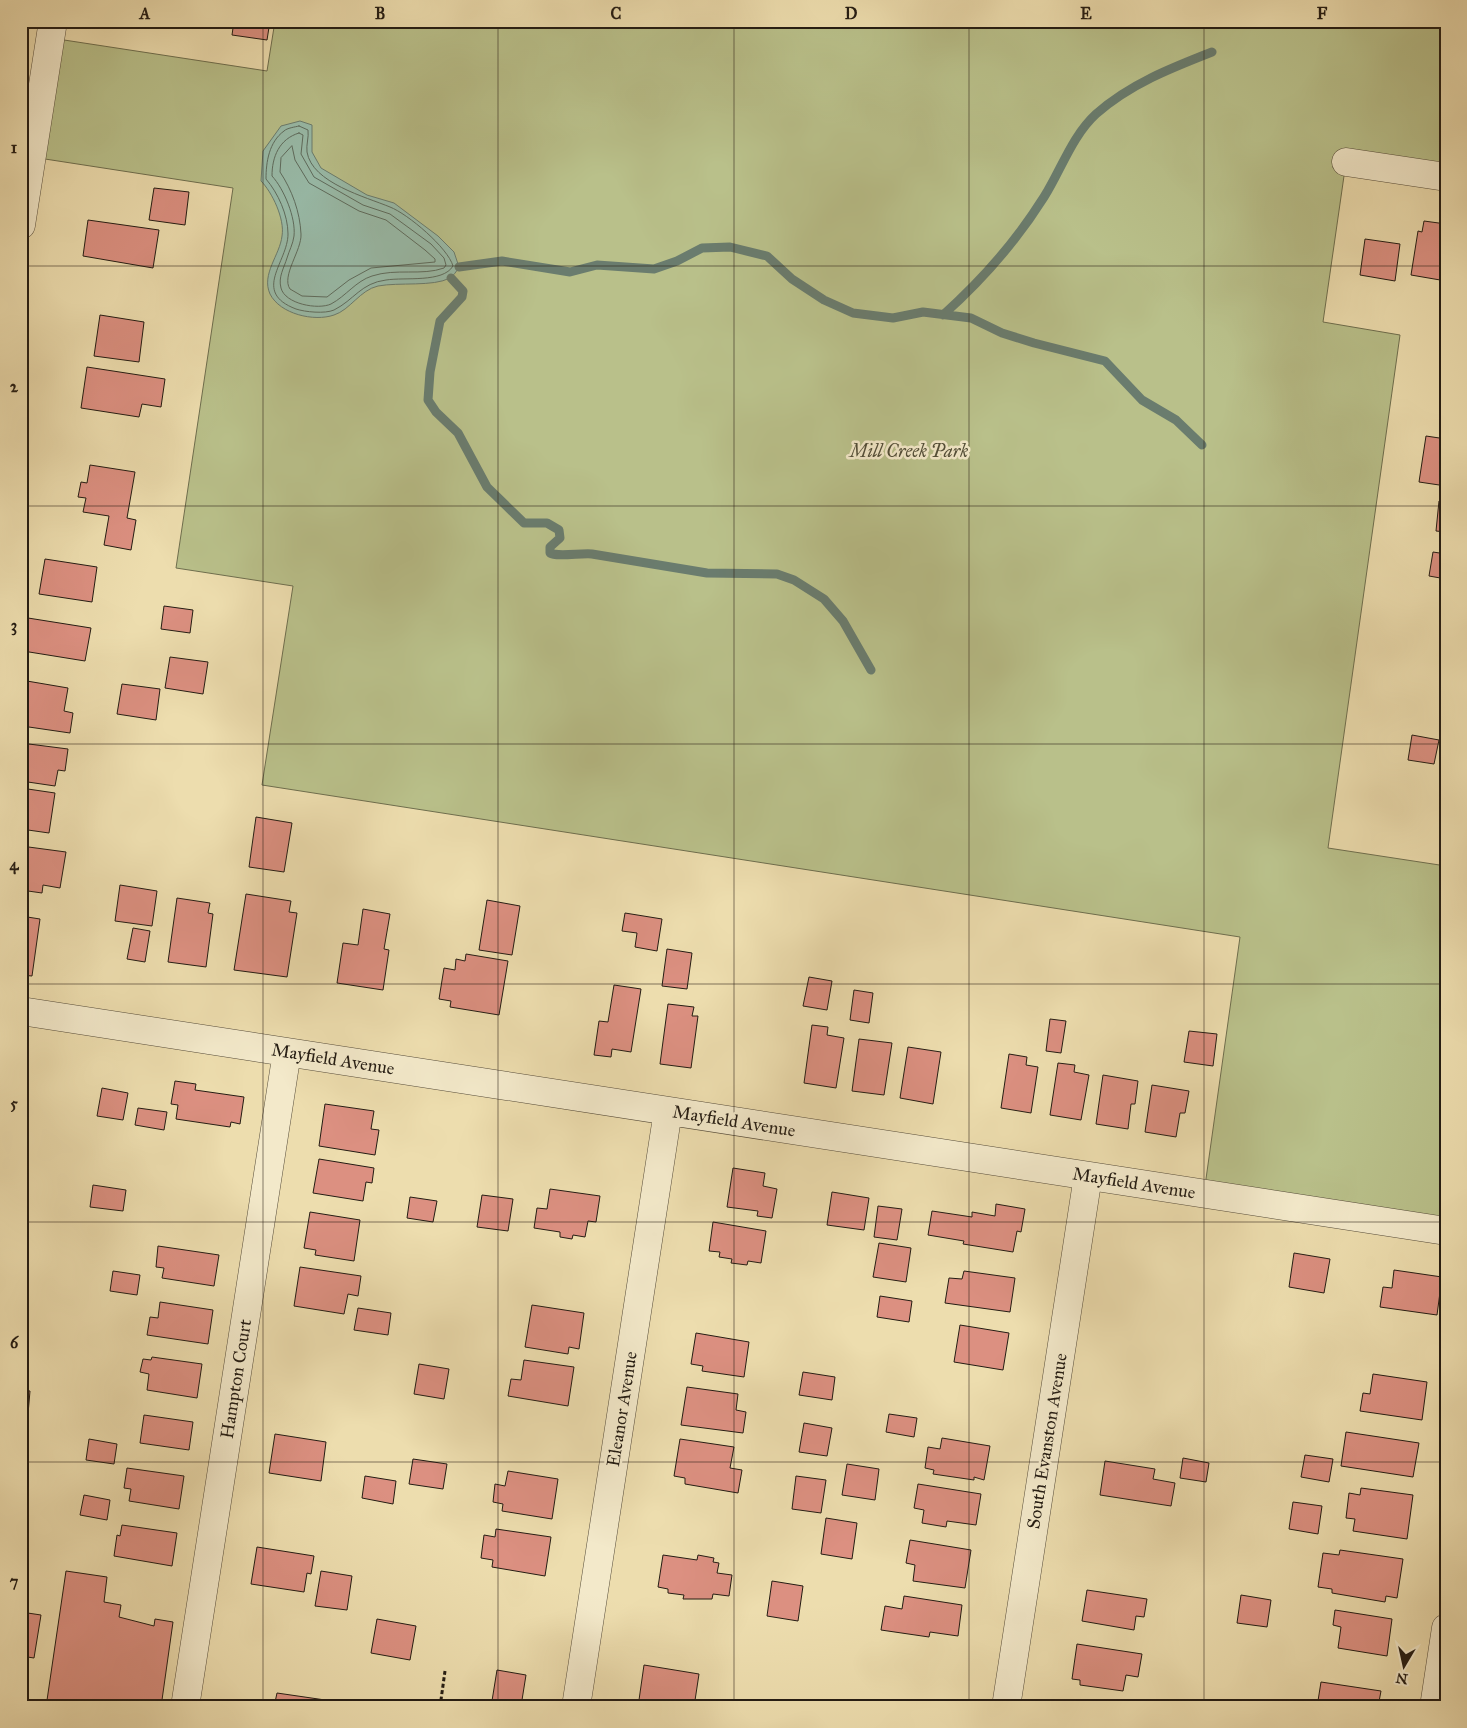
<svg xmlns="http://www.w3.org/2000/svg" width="1467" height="1728" viewBox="0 0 1467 1728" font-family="'IM FELL Great Primer',serif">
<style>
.green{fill:#b9c08a;stroke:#6e6e4e}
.water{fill:#99bcaa;stroke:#6a7c6e}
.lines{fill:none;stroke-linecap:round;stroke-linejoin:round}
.shore{stroke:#5e6c5e;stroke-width:1}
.stream{stroke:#6a7c6e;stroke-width:9}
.building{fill:#dc9081;stroke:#241c13}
.minor-casing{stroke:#564c3a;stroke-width:29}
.path{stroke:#241c13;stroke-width:3;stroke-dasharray:4 2.5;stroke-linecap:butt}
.minor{stroke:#f3e9ca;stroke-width:28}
.grid{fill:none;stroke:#241c13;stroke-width:1;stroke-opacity:0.55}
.labels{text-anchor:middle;stroke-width:5;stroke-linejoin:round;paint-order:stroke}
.park-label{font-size:18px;font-style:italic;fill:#514d37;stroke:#f3e9ca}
.street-label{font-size:18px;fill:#241c13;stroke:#f3e9ca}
.neatline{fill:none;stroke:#241c13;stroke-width:2}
.grid-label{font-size:16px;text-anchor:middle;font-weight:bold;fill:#241c13}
</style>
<rect width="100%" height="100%" fill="#edddae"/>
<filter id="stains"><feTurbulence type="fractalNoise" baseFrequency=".004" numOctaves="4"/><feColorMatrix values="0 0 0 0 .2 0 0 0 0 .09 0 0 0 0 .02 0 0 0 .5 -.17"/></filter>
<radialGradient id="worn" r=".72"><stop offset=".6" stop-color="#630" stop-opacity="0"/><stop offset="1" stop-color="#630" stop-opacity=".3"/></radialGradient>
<!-- green -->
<path class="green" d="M275,21H1446V177L1346,162L1323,322L1400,335L1328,848L1446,866V1231L1204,1193L1240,937L262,785L293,586L176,568L233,188L32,157L51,38L267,71Z"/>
<!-- water -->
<path class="water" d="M300,121L312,125V152L321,168L367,195L394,203L438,236L454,252L459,267C457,271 453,276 450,278C433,287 399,282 378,286C360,290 350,310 334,315C314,322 280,314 270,294C261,274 280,255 282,236C285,219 272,192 261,181L263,151L281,126Z"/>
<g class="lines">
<!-- shore -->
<path class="shore" d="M299,126L308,130C309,137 306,145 307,152C312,183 366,197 390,207C408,214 448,248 453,266C443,283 405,277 386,280C361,283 354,300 334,310C325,314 305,312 296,309C251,292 288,262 288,234C288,215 278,193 266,179C266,162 269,142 284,131C287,128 295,127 299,126Z
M299,133L303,135L301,154L314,177L363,205L390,214L431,244L444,258L446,265L444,268C422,276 396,268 372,276C356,281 346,296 331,304C318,310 285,304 281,288C278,277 284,268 287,258C289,251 293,244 294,236C296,218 284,189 272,176C272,157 279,139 299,133Z
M292,146L295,160L309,183L359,211L386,220L425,250L435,259V262L371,268L349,280L327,297L302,296L290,289C281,276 302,250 301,234C300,212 292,190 280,172L281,158Z"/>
<!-- stream -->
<path class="stream" d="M459,267L502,261L570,272L597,265L654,269L677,261L702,248L730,247L767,256L792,279L824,300L853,313L893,318L923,312L971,318L1002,333L1034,343L1105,361L1142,400L1176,420L1202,445
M451,278L463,291L462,297L440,321L430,372L428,400L436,412L458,433L487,487L524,523H547L559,530L560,538L550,547V553C557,557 581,553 592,554L707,573L777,574L794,580L824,599L843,621L871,670
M943,315C981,281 1017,240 1044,197C1061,170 1072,136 1096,114C1130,84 1171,68 1212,52"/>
</g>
<!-- building -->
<path class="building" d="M234,21H270L267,40L232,35Z
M154,188L189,192L185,225L149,220Z
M88,220L159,230L153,268L83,256Z
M1424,221L1446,224V281L1411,275L1418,231L1422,232Z
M1365,239L1400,244L1395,281L1360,275Z
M100,315L144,322L139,362L94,356Z
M87,367L165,379L161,407L142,404L139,417L81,408Z
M1426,436L1446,439V486L1419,482Z
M90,465L135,472L127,518L136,520L131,550L104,545L109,516L83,512L86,498L78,497L81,482L87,483Z
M1439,501H1446V532L1436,531Z
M1433,552L1446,554V579L1429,576Z
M45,559L97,567L92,602L39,594Z
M164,606L193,610L190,633L161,629Z
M28,618L91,628L85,661L23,651Z
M170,657L208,662L203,694L165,688Z
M21,680L68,688L64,711L73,713L70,733L22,726Z
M122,684L160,689L156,720L117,714Z
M1412,735L1439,740L1434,764L1408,760Z
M21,743L68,749L65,771L58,770L55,786L21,781Z
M21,788L55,793L49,833L21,829Z
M256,817L292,823L284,872L249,867Z
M21,846L66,852L60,888L43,885L42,893L21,890Z
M120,885L157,891L152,926L115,921Z
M246,894L291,901L289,912L297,913L287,977L234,970Z
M177,898L210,903L208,913L213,914L206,967L168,962Z
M487,900L520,906L512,955L479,950Z
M363,909L390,914L384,949L389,950L383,990L337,983L343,943L358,945Z
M625,913L662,919L657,951L635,947L637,933L622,931Z
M21,916L40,919L32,976L21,975Z
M133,928L150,931L145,962L127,959Z
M667,949L692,953L687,989L662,986Z
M466,954L508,961L499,1015L450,1007L451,1001L439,999L444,968L455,970L456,959L465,961Z
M809,977L832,981L827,1010L803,1006Z
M614,985L641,989L631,1052L612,1049L611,1057L594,1055L599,1021L608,1022Z
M854,990L873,993L869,1023L850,1020Z
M668,1004L694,1007L692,1016H698L691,1068L660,1064Z
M1050,1019L1066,1021L1061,1053L1046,1051Z
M812,1025L828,1027L827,1035L844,1038L836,1088L804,1083Z
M1189,1031L1217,1034L1213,1066L1184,1062Z
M859,1039L892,1043L884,1095L852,1091Z
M908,1047L941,1052L933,1104L900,1098Z
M1009,1054L1027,1057L1026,1065L1038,1067L1031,1113L1001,1108Z
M1058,1063L1075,1065L1074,1072L1089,1075L1081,1120L1050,1115Z
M1103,1075L1138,1081L1135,1104H1131L1128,1129L1096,1124Z
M175,1081L196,1084L195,1090L244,1097L240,1124L231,1122L230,1127L176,1119L178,1105L171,1104Z
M1152,1085L1189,1091L1185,1113H1180L1176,1137L1145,1132Z
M102,1088L128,1093L123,1120L97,1116Z
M325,1104L374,1111L371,1129L379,1130L375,1155L319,1146Z
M138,1108L167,1112L164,1130L135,1125Z
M319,1159L374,1168L372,1183L366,1182L363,1201L313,1193Z
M733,1168L765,1173L763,1186L777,1189L772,1218L757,1216L758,1211L727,1207Z
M93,1185L126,1190L123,1211L90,1207Z
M550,1189L600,1196L596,1222L588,1221L585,1237L573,1235L572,1239L560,1237V1232L534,1228L537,1208L547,1209Z
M832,1192L869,1198L864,1230L827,1225Z
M482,1195L513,1199L508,1231L477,1227Z
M410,1197L437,1201L433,1222L407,1218Z
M996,1204L1025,1209L1021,1232L1017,1231L1013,1252L963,1244L964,1241L928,1235L932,1211L972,1217V1212L995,1216Z
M878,1206L902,1209L897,1240L874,1237Z
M310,1212L360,1220L354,1261L315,1255L316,1250L304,1248Z
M713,1222L766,1231L761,1263L748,1261L747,1265L731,1263L732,1259L719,1257L720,1252L709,1251Z
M879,1243L911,1248L906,1282L873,1277Z
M158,1246L219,1255L214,1286L162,1278L164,1268L156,1267Z
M1294,1253L1330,1259L1324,1293L1289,1287Z
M300,1267L361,1276L358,1296L348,1294L344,1314L294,1306Z
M1394,1270L1442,1277L1437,1315L1380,1307L1383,1287L1392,1288Z
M113,1271L140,1275L137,1295L110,1291Z
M964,1271L1015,1278L1010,1312L945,1303L949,1278L962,1279Z
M880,1296L912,1301L909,1322L877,1317Z
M160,1302L213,1310L208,1344L147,1335L150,1317L158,1318Z
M532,1305L584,1313L579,1349L569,1347L568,1354L525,1347Z
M358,1308L391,1313L388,1335L354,1330Z
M960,1325L1009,1333L1003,1370L954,1362Z
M696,1333L749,1342L744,1377L702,1371L703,1366L691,1364Z
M152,1357L202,1364L197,1398L147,1390L149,1374L140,1372L143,1359L151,1360Z
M524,1360L574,1367L568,1406L508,1396L511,1379L521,1380Z
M419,1364L449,1369L444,1399L414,1394Z
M803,1372L835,1377L832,1400L799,1395Z
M1373,1374L1427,1382L1422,1420L1360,1411L1363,1393L1370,1394Z
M687,1387L738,1394L736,1410L746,1412L743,1433L681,1425Z
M21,1390L30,1391L28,1414L21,1413Z
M889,1414L917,1418L914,1437L886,1432Z
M144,1415L193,1422L189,1450L140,1443Z
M804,1423L832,1428L827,1456L799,1452Z
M1346,1432L1419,1443L1413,1477L1341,1466Z
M275,1434L326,1442L321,1481L269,1473Z
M942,1438L990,1446L984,1480L974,1477V1480L933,1474L934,1470L925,1468L928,1447L940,1449Z
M89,1439L117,1444L114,1464L86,1460Z
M680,1439L734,1447L730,1468L742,1470L738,1493L685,1484V1478L674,1476Z
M1305,1455L1333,1459L1329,1482L1301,1477Z
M1183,1458L1209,1463L1206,1482L1180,1478Z
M413,1459L447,1464L443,1489L409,1484Z
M1105,1461L1155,1469L1153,1479L1175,1483L1171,1506L1100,1495Z
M847,1464L879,1469L875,1500L842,1495Z
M127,1468L184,1476L179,1509L129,1501L131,1489L124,1488Z
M508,1471L558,1479L552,1519L502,1511L503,1504L493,1502L495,1484L505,1486Z
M365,1476L396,1481L393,1504L362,1498Z
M796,1476L826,1480L821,1513L792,1509Z
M918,1484L981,1494L976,1525L947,1521L946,1527L922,1523L924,1510L914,1508Z
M1361,1488L1413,1495L1407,1539L1353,1531L1355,1519L1346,1518L1349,1493L1360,1495Z
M84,1495L110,1500L107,1520L80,1515Z
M1293,1502L1322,1506L1318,1534L1289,1529Z
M826,1518L857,1523L852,1559L821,1554Z
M122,1525L177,1533L172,1566L114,1556L117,1535L120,1536Z
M496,1529L551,1537L545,1576L492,1567L493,1560L481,1558L484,1535L495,1537Z
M910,1540L971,1550L965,1588L913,1581L915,1565L906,1563Z
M257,1547L314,1556L311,1574L307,1573L304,1592L251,1584Z
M1340,1550L1403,1559L1397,1598L1386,1596L1385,1602L1332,1593V1589L1318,1587L1323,1553L1339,1555Z
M663,1555L697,1560L698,1555L714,1558L713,1562L719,1563L717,1573L732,1575L729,1596L713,1594L712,1599H683L684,1595L668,1593V1589L658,1587Z
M66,1571L107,1577L104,1602L121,1605L119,1617L154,1626L155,1619L173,1622L161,1707H46Z
M321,1571L352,1576L347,1610L315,1606Z
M772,1581L803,1586L798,1621L767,1616Z
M1087,1590L1147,1599L1144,1617L1136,1616L1134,1630L1082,1621Z
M1241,1595L1271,1600L1267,1627L1237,1623Z
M904,1596L962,1605L958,1636L930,1632L929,1637L881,1630L885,1606L902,1609Z
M1335,1610L1392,1619L1387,1656L1338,1648L1341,1627L1333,1625Z
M21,1612L41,1615L34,1658L21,1656Z
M377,1619L416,1626L410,1660L371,1653Z
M1077,1644L1142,1654L1138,1677L1126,1675L1123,1691L1080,1685V1680L1072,1679Z
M644,1665L699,1674L694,1707L639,1700Z
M497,1670L526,1675L522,1700L533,1702L532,1707H491Z
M1321,1682L1381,1691L1378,1707H1317Z
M277,1693L332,1701L331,1707H274Z"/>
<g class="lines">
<!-- minor casing -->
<g class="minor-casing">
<path id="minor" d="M1346,162L1446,177
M21,225L53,21
M21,1011L1446,1231
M185,1707L287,1052
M576,1707L668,1111
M1006,1707L1088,1176
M1434,1707L1446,1628"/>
</g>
<!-- path -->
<path class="path" d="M440,1707L445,1671"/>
<!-- minor -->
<use href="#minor" class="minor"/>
</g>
<!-- grid -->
<path class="grid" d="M263,21V1707M498,21V1707M734,21V1707M969,21V1707M1204,21V1707M21,266H1446M21,506H1446M21,744H1446M21,984H1446M21,1222H1446M21,1462H1446"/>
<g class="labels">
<!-- park labels -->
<g class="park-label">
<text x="909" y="457">Mill Creek Park</text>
</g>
<!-- street labels -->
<g class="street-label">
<text transform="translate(333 1059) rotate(9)" y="6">Mayfield Avenue</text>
<text transform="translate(734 1121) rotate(9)" y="6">Mayfield Avenue</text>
<text transform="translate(1134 1183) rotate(9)" y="6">Mayfield Avenue</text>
<text transform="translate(236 1379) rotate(-81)" y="6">Hampton Court</text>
<text transform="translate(622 1409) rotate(-81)" y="6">Eleanor Avenue</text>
<text transform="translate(1047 1441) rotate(-81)" y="6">South Evanston Avenue</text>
</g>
</g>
<!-- margin -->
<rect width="1467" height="1728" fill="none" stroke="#edddae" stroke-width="55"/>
<!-- north arrow -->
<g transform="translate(1404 1666) rotate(189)" stroke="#f3e9ca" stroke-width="4" paint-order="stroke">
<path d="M0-4L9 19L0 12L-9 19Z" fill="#241c13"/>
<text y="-8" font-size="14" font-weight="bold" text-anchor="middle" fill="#241c13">N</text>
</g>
<rect x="28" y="28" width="1412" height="1672" class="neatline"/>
<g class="grid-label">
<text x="145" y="19">A</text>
<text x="380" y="19">B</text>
<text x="616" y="19">C</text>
<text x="851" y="19">D</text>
<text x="1086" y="19">E</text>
<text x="1322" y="19">F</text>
<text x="14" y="153">1</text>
<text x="14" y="392">2</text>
<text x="14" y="631">3</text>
<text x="14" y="870">4</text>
<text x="14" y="1109">5</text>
<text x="14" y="1348">6</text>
<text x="14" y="1587">7</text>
</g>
<rect width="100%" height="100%" filter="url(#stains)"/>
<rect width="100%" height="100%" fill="url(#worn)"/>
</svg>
